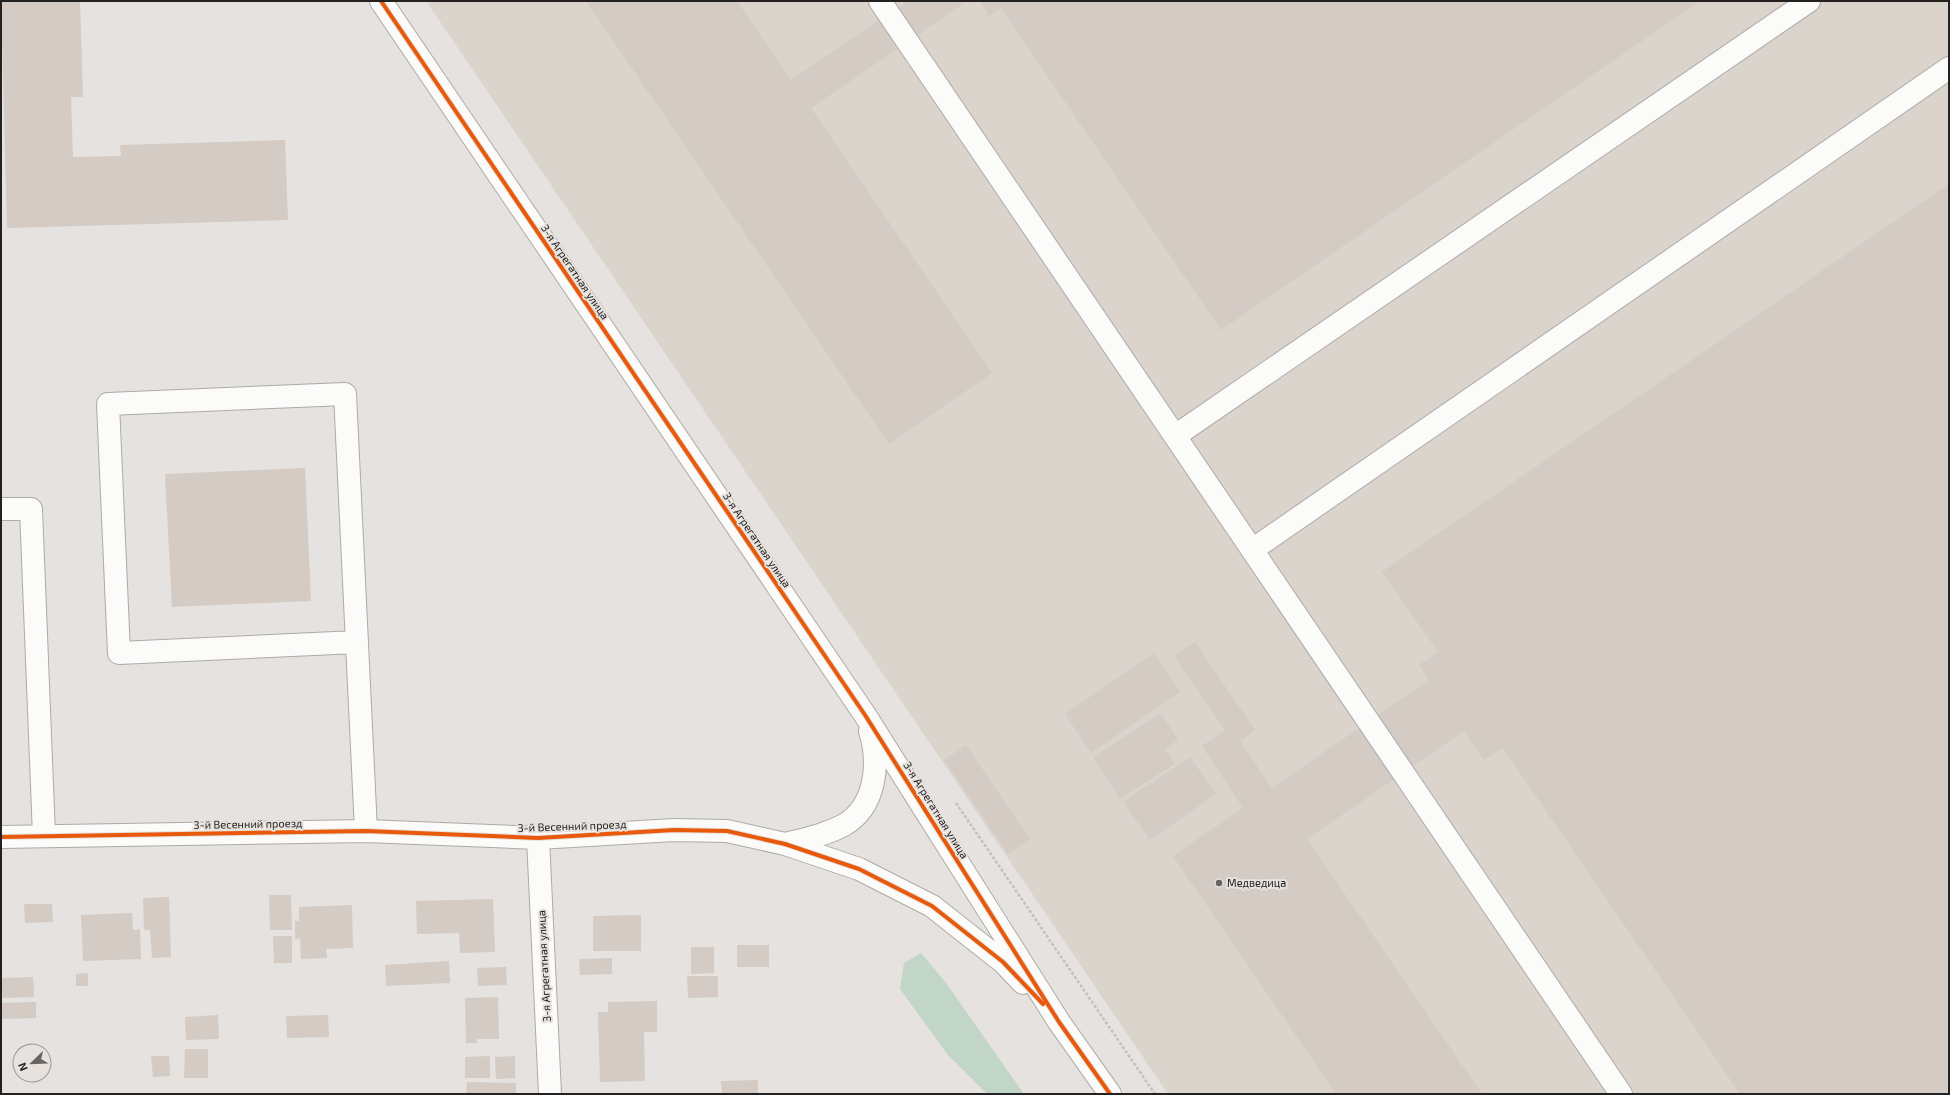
<svg xmlns="http://www.w3.org/2000/svg" width="1950" height="1095" viewBox="0 0 1950 1095" font-family="'Exo 2',sans-serif">
<style>
.built{fill:#dad4cc}
.green{fill:#c2d6c7}
.building{fill:#d3cbc4}
.lines{fill:none;stroke-linecap:round;stroke-linejoin:round}
.minor-casing{stroke:#adaaa9;stroke-width:24}
.path{stroke:#c2c1c0;stroke-width:2.5;stroke-dasharray:3 2;stroke-linecap:butt}
.minor{stroke:#fbfbfa;stroke-width:22}
.cycleway-casing{stroke:#e7e2dd;stroke-width:6}
.cycleway{stroke:#e8590c;stroke-width:4}
.poi-dot{fill:#676563;stroke:#e7e2dd;stroke-width:1.5}
.labels{text-anchor:middle;stroke-width:4;stroke-linejoin:round;paint-order:stroke}
.street-label{font-size:11px;fill:#232220;stroke:#e7e2dd}
.poi-label{font-size:11px;fill:#232220;stroke:#e7e2dd;text-anchor:start}
</style>
<rect width="100%" height="100%" fill="#e5e2df"/>
<!-- built -->
<path class="built" d="M426,1H1949V1094H1168Z"/>
<!-- green -->
<path class="green" d="M921,953L946,983L1024,1094H987L948,1055L900,989L904,963Z"/>
<!-- building -->
<path class="building" d="M1,1H80L83,97H71L73,157L121,156L120,145L285,140L288,220L7,228Z
M586,1H737L791,80L907,1H967L811,108L992,373L889,444Z
M979,1H1700L1221,330L1001,8L989,16Z
M1949,184V1094H1740L1503,748L1484,760L1464,731L1307,839L1482,1094H1336L1173,856L1243,808L1202,746L1225,730L1174,656L1195,642L1255,730L1240,741L1272,788L1429,680L1419,665L1438,652L1382,572Z
M305,468L311,601L172,607L165,474Z
M1154,653L1180,692L1091,753L1065,714Z
M1161,713L1178,740L1165,749L1175,764L1120,799L1093,757Z
M966,745L1030,839L1008,854L944,760Z
M1190,757L1216,794L1150,840L1123,802Z
M269,895H291L292,930H270Z
M169,897L171,957L152,958L150,930H144L143,898Z
M493,899L495,952L460,953L459,933L417,934L416,901Z
M24,904H52L53,922L25,923Z
M352,905L353,948L326,949L327,958L301,959L300,938L295,939V921H299V907Z
M132,913L133,930L140,929L141,959L83,961L81,915Z
M641,915V951H593V916Z
M273,936H292V963H274Z
M737,945H769V967H737Z
M691,947H714V973L691,974Z
M612,958V974L580,975L579,959Z
M449,961L450,983L386,986L385,965Z
M506,967L507,985L478,986L477,968Z
M88,973V986H76V974Z
M687,976H718V997L688,998Z
M33,977L34,997L1,998V978Z
M498,997L499,1039H477V1043H466L465,998Z
M657,1001V1032H644L645,1081L600,1082L598,1012H608V1002Z
M36,1002V1018L1,1019V1003Z
M218,1015L219,1039L186,1040L185,1017Z
M328,1015L329,1037L287,1038L286,1016Z
M185,1049H208V1078H184Z
M151,1056H169L170,1076L153,1077Z
M490,1056V1078H465V1057Z
M515,1056V1078L496,1079L495,1057Z
M758,1080V1094H722L721,1081Z
M467,1082L516,1083V1094H466Z"/>
<g class="lines">
<!-- minor casing -->
<g class="minor-casing">
<path id="minor" d="M381,1L865,715L1059,1022L1110,1094
M880,1L1621,1094
M1175,436L1809,1
M1,509H31L44,836
M1252,550L1949,68
M357,642L119,653L108,404L345,394L366,831
M1,837L366,831L538,838L674,830L727,831L785,844L859,869L932,906L1003,962L1023,983
M538,838L550,1094
M785,844C805,839 825,835 844,825C876,806 880,764 870,731"/>
</g>
<!-- path -->
<path class="path" d="M956,803L1155,1094"/>
<!-- minor -->
<use href="#minor" class="minor"/>
<!-- cycleway casing -->
<g class="cycleway-casing">
<path id="cycleway" d="M381,1L865,715L1059,1022L1110,1094
M1,837L366,831L538,838L674,830L727,831L785,844L859,869L932,906L1003,962L1043,1004"/>
</g>
<!-- cycleway -->
<use href="#cycleway" class="cycleway"/>
</g>
<!-- markers -->
<circle class="poi-dot" cx="1219" cy="883" r="4"/>
<g class="labels">
<!-- street labels -->
<g class="street-label">
<text transform="translate(575 272) rotate(56)" y="4">3-я Агрегатная улица</text>
<text transform="translate(757 540) rotate(56)" y="4">3-я Агрегатная улица</text>
<text transform="translate(936 810) rotate(58)" y="4">3-я Агрегатная улица</text>
<text transform="translate(248 824) rotate(-1)" y="4">3-й Весенний проезд</text>
<text transform="translate(572 826) rotate(-2)" y="4">3-й Весенний проезд</text>
<text transform="translate(544 966) rotate(-93)" y="4">3-я Агрегатная улица</text>
</g>
<!-- poi labels -->
<g class="poi-label">
<text x="1227" y="887">Медведица</text>
</g>
</g>
<!-- border -->
<rect width="1950" height="1095" fill="none" stroke="#232220" stroke-width="4"/>
<!-- north arrow -->
<g transform="translate(32 1063) rotate(247)"><circle r="19" fill="#e7e2dd" stroke="#999591"/>
<path d="M0-3L7 15L0 10L-7 15Z" fill="#676563"/>
<text y="-6" font-size="11" font-weight="bold" text-anchor="middle" fill="#232220">N</text>
</g>
</svg>
